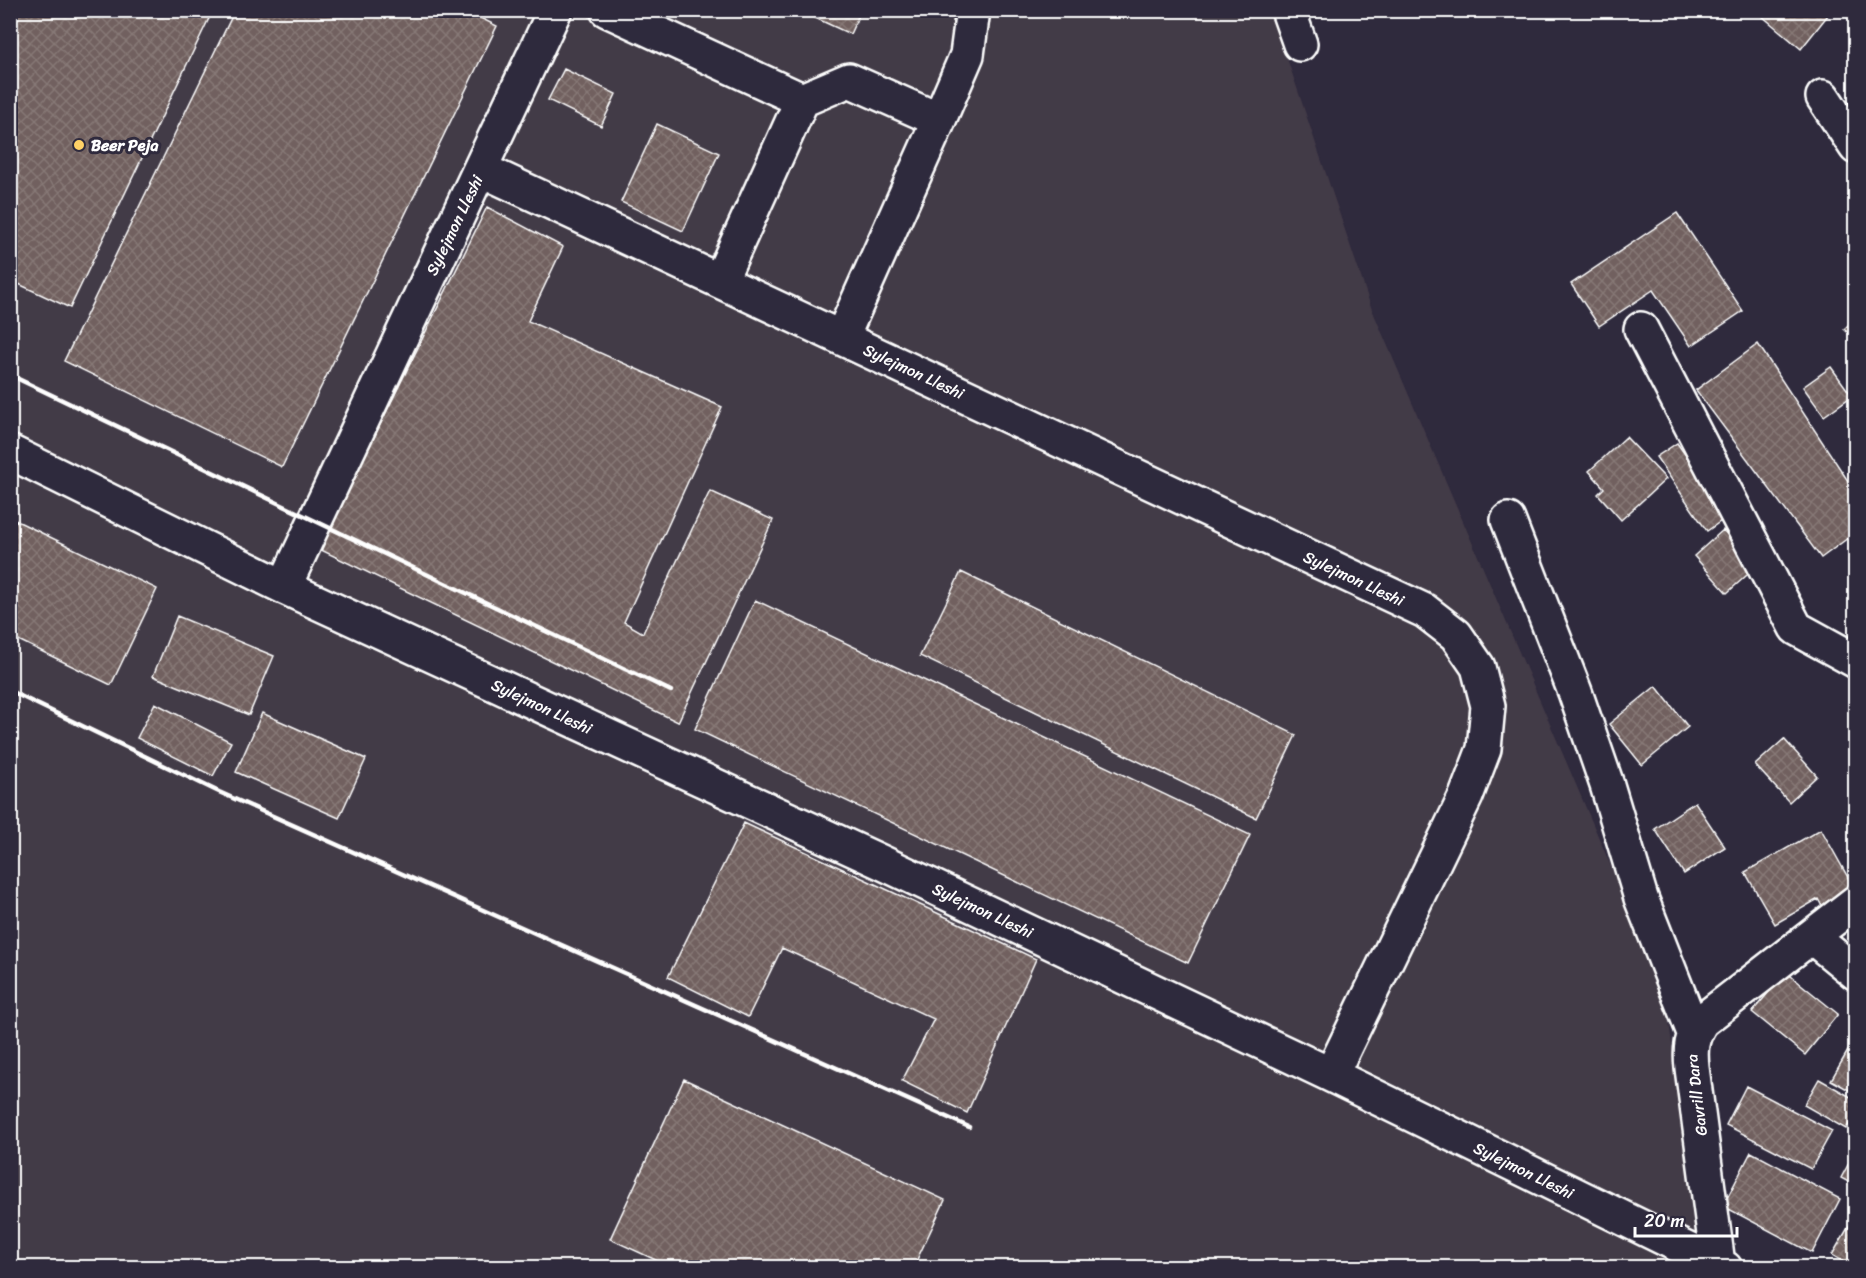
<svg xmlns="http://www.w3.org/2000/svg" width="1866" height="1278" viewBox="0 0 1866 1278" font-family="Sriracha,sans-serif">
<style>
.built{fill:#433a47}
.building{fill:url(#building-cross-hatch);stroke:#fff;stroke-width:1.5}
.lines{fill:none;stroke-linecap:round;stroke-linejoin:round}
.minor-casing{stroke:#fff;stroke-width:38}
.minor{stroke:#2f2a3d;stroke-width:33}
.rail{stroke:#fff;stroke-width:4.5}
.poi-dot{fill:#ffd166;stroke:#2f2a3d;stroke-width:2}
.labels{text-anchor:middle;stroke-width:6;stroke-linejoin:round;paint-order:stroke}
.poi-label{font-size:16px;font-weight:bold;fill:#fff;stroke:#2f2a3d;text-anchor:start}
.street-label{font-size:16px;fill:#fff;stroke:#2f2a3d}
</style>
<defs>
<pattern id="building-cross-hatch" width="8" height="8" patternUnits="userSpaceOnUse" patternTransform="scale(1.5)"><rect width="8" height="8" fill="#71605e"/><path d="M0 0l8 8M0 8l8-8" fill="none" stroke="#867876"/></pattern>
</defs>
<rect width="100%" height="100%" fill="#2f2a3d"/>
<filter id="ink" filterUnits="userSpaceOnUse"><feTurbulence type="fractalNoise" baseFrequency=".0167" numOctaves="2"/><feDisplacementMap in="SourceGraphic" scale="12" xChannelSelector="R" yChannelSelector="G"/><feConvolveMatrix kernelMatrix="1 2 1 2 8 2 1 2 1" color-interpolation-filters="sRGB"/></filter>
<g filter="url(#ink)">
<!-- built -->
<path class="built" d="M10,11H1271L1371,307L1665,992L1702,1267H11Z"/>
<!-- building -->
<path class="building" d="M10,10H213L70,308L10,280Z
M235,10H464L497,26L282,467L64,361Z
M798,10H861L850,34Z
M1755,10H1832L1801,49Z
M564,69L616,94L601,126L548,100Z
M657,124L719,153L683,231L621,202Z
M487,207L563,247L528,321L722,407L624,622L643,633L710,491L773,520L678,722L319,549Z
M1677,213L1743,311L1691,346L1653,290L1599,326L1571,284Z
M1856,318V340L1844,329Z
M1758,344L1848,481L1856,475V549L1848,538L1821,558L1696,390Z
M1831,367L1852,396L1824,416L1803,387Z
M1626,437L1666,479L1621,520L1598,494L1604,488L1589,471Z
M1677,443L1728,516L1707,531L1656,457Z
M15,520L157,589L111,685L10,636V530Z
M1723,530L1756,567L1727,593L1694,556Z
M961,572L1296,735L1256,818L920,656Z
M755,600L1250,835L1188,963L695,729Z
M177,616L274,656L249,715L153,676Z
M1656,686L1688,727L1642,765L1609,724Z
M155,703L231,742L213,776L137,738Z
M262,713L366,759L339,818L236,772Z
M1784,739L1817,776L1789,802L1755,765Z
M1695,802L1725,847L1684,874L1655,829Z
M744,823L1036,959L967,1113L902,1081L934,1019L782,948L748,1017L668,977Z
M1821,829L1855,890L1823,908L1818,899L1775,924L1745,872Z
M1786,972L1838,1014L1805,1055L1752,1012Z
M1856,1037V1094L1831,1080Z
M684,1079L945,1200L913,1268H673L610,1239Z
M1819,1079L1856,1100V1114L1846,1129L1804,1105Z
M1746,1086L1832,1131L1811,1169L1726,1125Z
M1856,1150V1186L1841,1178Z
M1751,1152L1840,1199L1812,1253L1723,1206Z
M1856,1214V1268H1854L1832,1255Z"/>
<g class="lines">
<!-- minor casing -->
<g class="minor-casing">
<path id="minor" d="M607,10L802,100L849,80L939,120L842,337
M1288,10L1300,44
M1823,97L1856,147
M939,120L967,55L973,10
M480,169L555,10
M720,281L802,100
M1641,329L1796,628L1856,661
M10,452L284,587
M1508,520L1575,692L1607,785L1641,898L1694,1033
M1812,937L1856,973
M1331,1075L1466,796L1484,749L1488,706L1478,667L1456,635L1425,611L480,169L284,587L881,862L1331,1075L1725,1268
M1718,1264L1692,1068C1690,1049 1691,1037 1702,1021L1856,902"/>
</g>
<!-- minor -->
<use href="#minor" class="minor"/>
<!-- rail -->
<path class="rail" d="M10,375L671,691
M10,691L219,792L969,1127"/>
</g>
</g>
<!-- markers -->
<circle class="poi-dot" cx="79" cy="145" r="6"/>
<g class="labels">
<!-- poi labels -->
<g class="poi-label">
<text x="91" y="151">Beer Peja</text>
</g>
<!-- street labels -->
<g class="street-label">
<text transform="translate(454 225) rotate(-64)" y="6">Sylejmon Lleshi</text>
<text transform="translate(914 371) rotate(25)" y="6">Sylejmon Lleshi</text>
<text transform="translate(1354 578) rotate(25)" y="6">Sylejmon Lleshi</text>
<text transform="translate(542 706) rotate(25)" y="6">Sylejmon Lleshi</text>
<text transform="translate(983 910) rotate(25)" y="6">Sylejmon Lleshi</text>
<text transform="translate(1696 1095) rotate(-97)" y="6">Gavrill Dara</text>
<text transform="translate(1524 1170) rotate(26)" y="6">Sylejmon Lleshi</text>
</g>
</g>
<!-- margin -->
<rect width="1866" height="1278" fill="none" stroke="#2f2a3d" stroke-width="36"/>
<rect x="18" y="18" width="1830" height="1242" fill="none" stroke="#fff" stroke-width="2" filter="url(#ink)"/>
<!-- scale -->
<path d="M1635 1227v9h102v-9" fill="none" stroke="#ffffff" stroke-width="3"/>
<text x="1644" y="1227" font-size="18" fill="#ffffff" stroke="#2f2a3d" stroke-width="4.5" paint-order="stroke">20 m</text>
</svg>
